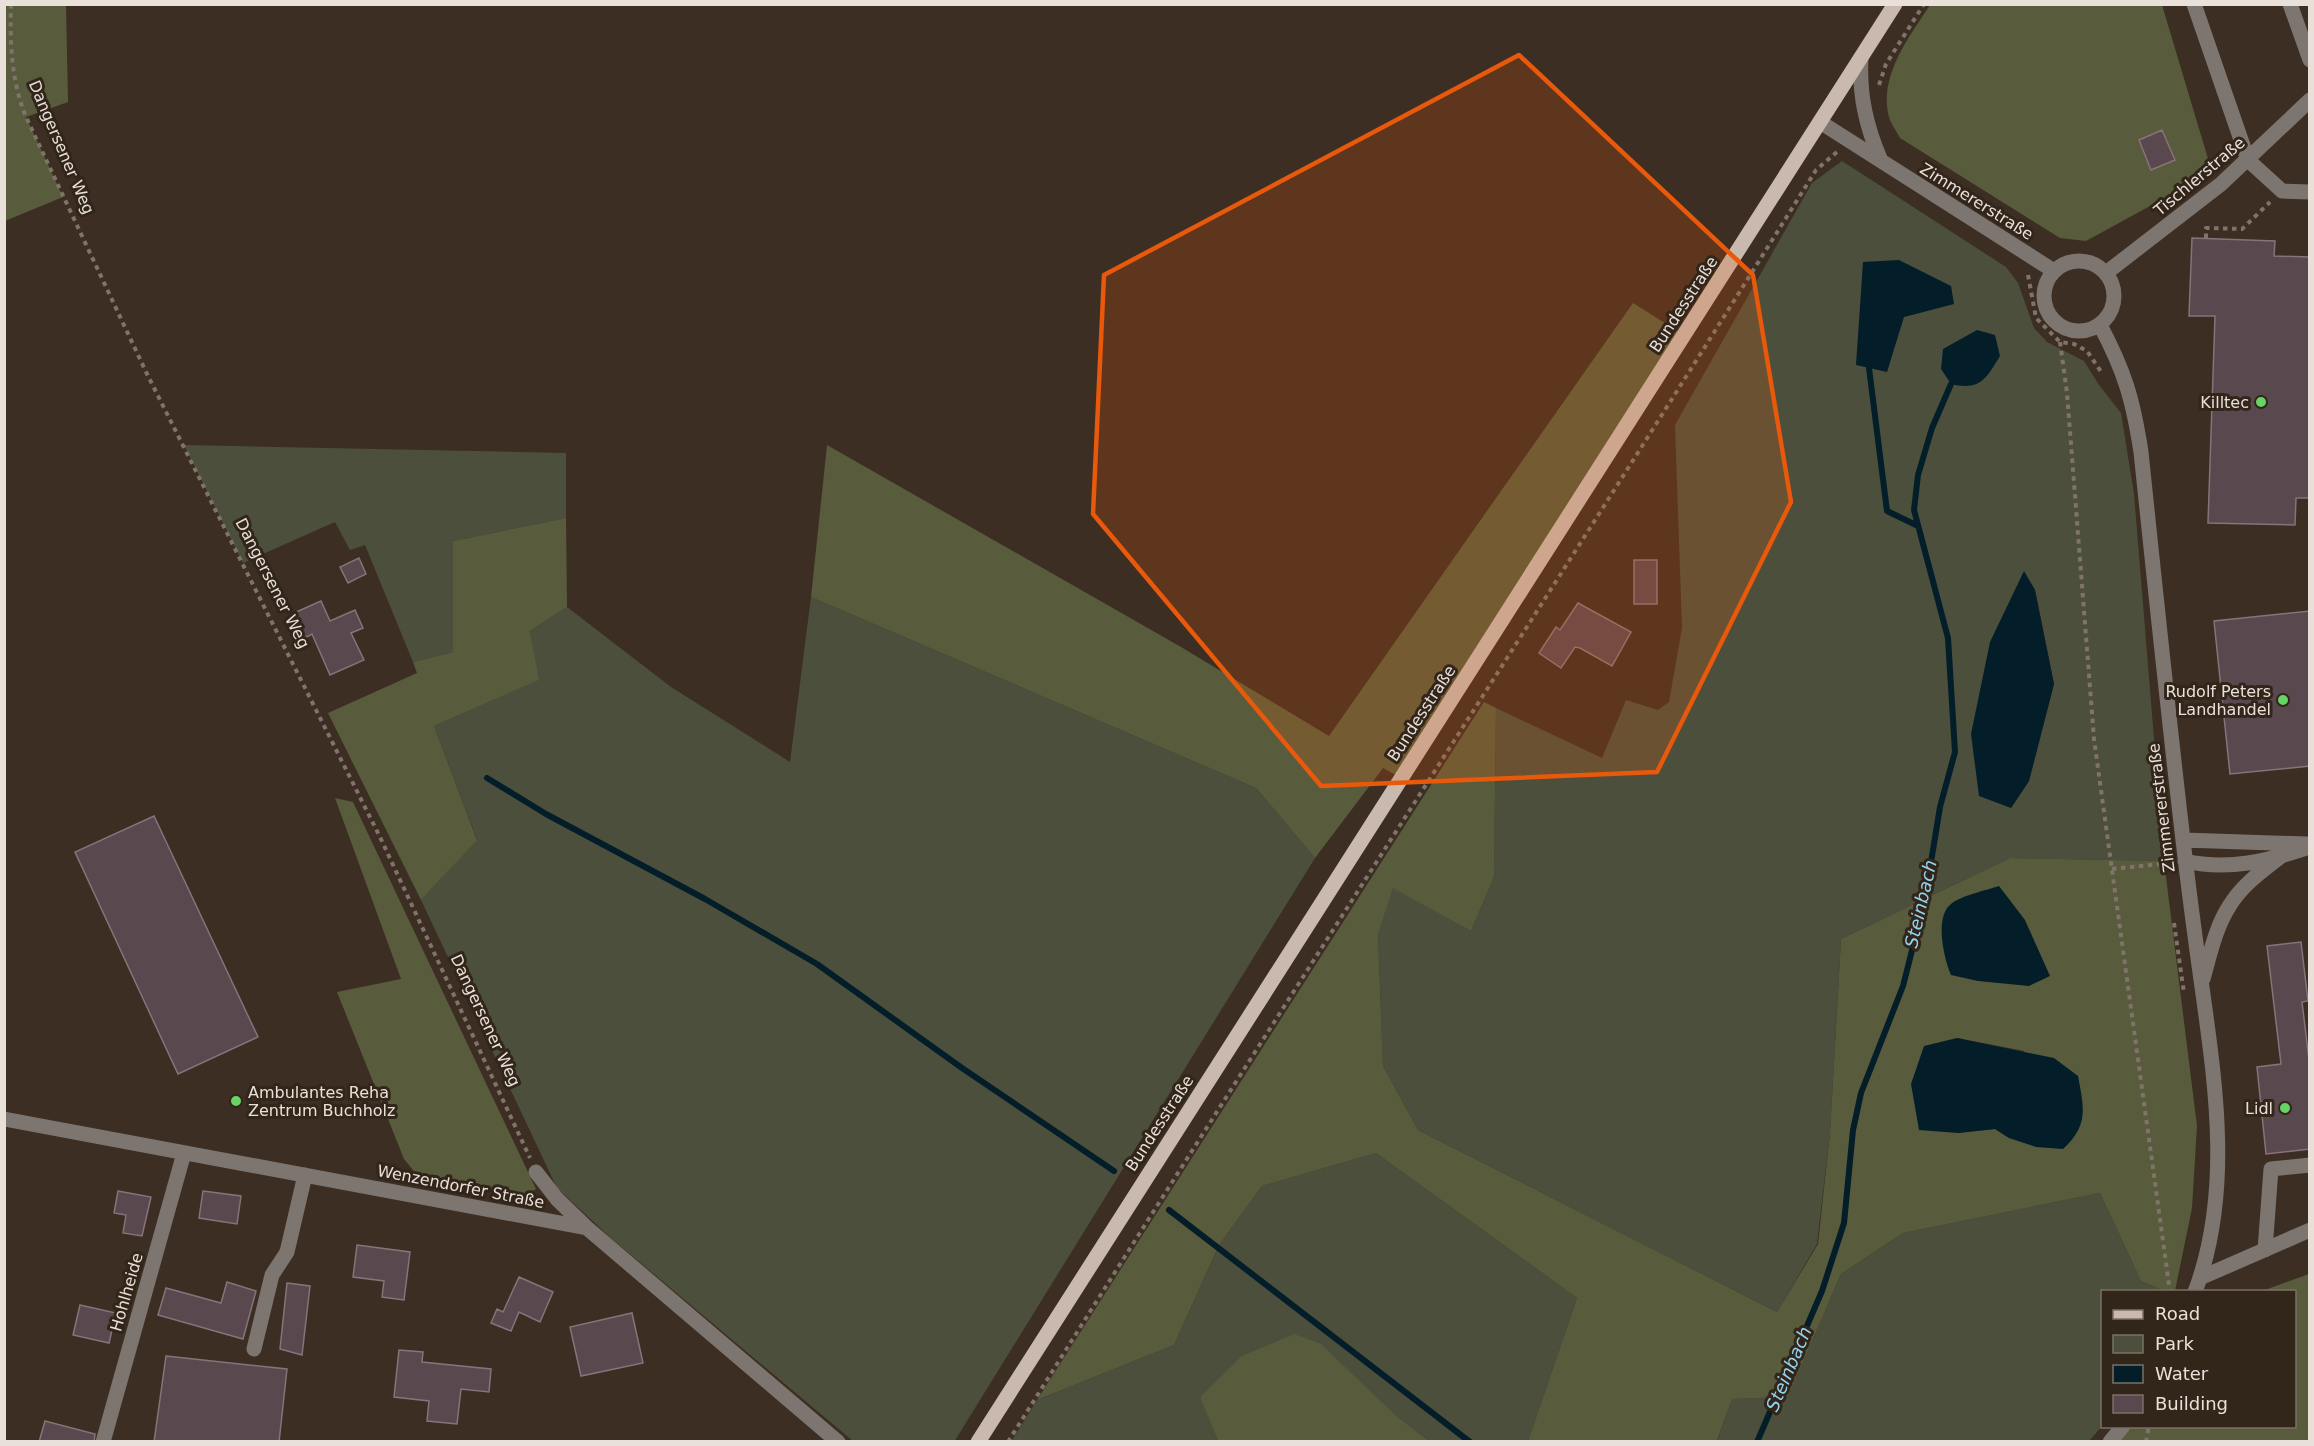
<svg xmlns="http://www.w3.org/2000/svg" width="2314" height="1446" viewBox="0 0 2314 1446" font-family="'DejaVu Sans',sans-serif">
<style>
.green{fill:#4c4f3c;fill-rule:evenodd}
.forest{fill:#585c3c;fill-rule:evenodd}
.water{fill:#041e29}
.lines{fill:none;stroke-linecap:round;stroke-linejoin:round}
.stream{stroke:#041e29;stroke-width:6}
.building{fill:#5a484f;stroke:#87737a;stroke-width:1.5}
.path{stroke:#7f736a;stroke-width:4;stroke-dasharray:4.5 4.5;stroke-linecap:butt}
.minor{stroke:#7d7570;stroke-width:15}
.major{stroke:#c9b9ae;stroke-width:15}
.marked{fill:#e8590c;fill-opacity:0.2;stroke:#e8590c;stroke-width:4.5;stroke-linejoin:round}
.poi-dot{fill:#67d466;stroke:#32251a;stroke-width:2}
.labels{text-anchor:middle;stroke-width:6;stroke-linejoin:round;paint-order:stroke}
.street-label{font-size:16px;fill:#e9e0d9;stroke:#32251a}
.poi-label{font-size:16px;fill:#e9e0d9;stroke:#32251a;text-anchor:end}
.water-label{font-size:18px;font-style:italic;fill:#92d3f1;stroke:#32251a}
</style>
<rect width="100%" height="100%" fill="#3c2e23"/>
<!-- green -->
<path class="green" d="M1842,161L2006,267L2018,283L2034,328L2047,342L2084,361L2099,385L2121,413L2134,494L2164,861L2010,858L1841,939L1830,1133L1817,1244L1777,1312L1418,1130L1383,1066L1378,935L1393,887L1471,931L1494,877L1496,708L1602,758L1626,700L1658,710L1669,702L1682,628L1675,425L1812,183ZM1951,286L1953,304L1903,317ZM2024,572L2035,590L2054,684L2029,781L2011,808Z
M184,445L566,453V518L453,541V652L413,662L365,545L350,550L335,522L243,563Z
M811,597L1256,788L1315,858L954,1442L853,1441L612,1239L557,1188L421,900L477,839L434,726L538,680L530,631L567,607L671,687L790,762Z
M1376,1153L1577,1298L1528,1441H1429L1394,1414L1200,1396L1218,1441L1011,1442L1037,1400L1174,1345L1219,1245L1262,1186Z
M2100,1193L2141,1281L2164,1291L2102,1292V1426L2089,1441L1717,1442L1732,1399L1788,1397L1841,1274L1903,1233Z"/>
<!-- forest -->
<path class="forest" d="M5,4L66,5L68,102L26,117L63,197L5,221Z
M1930,5H2162L2212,172L2086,241L2060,238L1900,138C1897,132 1891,124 1889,117C1878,76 1910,36 1930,5Z
M1633,303L1684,335L1401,778L1383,768L1315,858L1256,788L811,597L827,445L1181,647L1329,736Z
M566,518L567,607L530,631L539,680L434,726L477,840L421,900L328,713L417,673L413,662L453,652V541Z
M1484,702L1496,708L1494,877L1471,931L1393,888L1378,935L1383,1066L1418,1130L1777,1312L1818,1244L1830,1133L1841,939L2010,858L2164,861L2197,1126L2192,1208L2175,1291H2164L2141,1281L2100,1193L1903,1233L1841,1274L1788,1397L1732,1399L1717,1441H1528L1577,1298L1376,1153L1262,1186L1219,1245L1174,1345L1037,1400ZM1957,1038L2024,1051L2009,1138L1995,1129L1958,1133Z
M335,798L353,802L536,1189L526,1195L422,1181L404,1159L337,992L401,979Z
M2309,1274V1441L2110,1442L2123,1427L2294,1426V1292L2262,1291Z
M1294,1334L1321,1344L1394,1414L1429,1441H1218L1200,1397L1242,1356Z"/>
<!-- water -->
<path class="water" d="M1899,260L1951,286L1954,304L1904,317L1887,372L1856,365L1863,262Z
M1977,330L1995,335L2000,356C1986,379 1980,391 1951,384L1941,369L1943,349Z
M2024,571L2035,590L2054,684L2029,781L2011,808L1979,796L1971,734L1990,642Z
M1999,886L2025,920L2050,976L2029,986L1978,981L1951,975C1944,959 1934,917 1951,904C1960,896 1987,890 1999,886Z
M1957,1038L2054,1058L2078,1076C2084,1108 2089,1125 2063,1149L2036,1147L2009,1138L1995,1129L1958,1133L1919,1130L1911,1084L1924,1046Z"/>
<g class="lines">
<!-- stream -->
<path class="stream" d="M1869,368L1887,511L1918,526
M487,778L546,814L705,899L817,964L962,1068L1114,1171
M1169,1210L1470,1442
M1757,1442L1822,1291L1844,1223L1853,1130L1861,1093L1903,986L1925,899L1940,807L1955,752L1948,638L1914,510L1918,475L1932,428L1951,384"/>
</g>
<!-- building -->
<path class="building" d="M2162,130L2175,160L2151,170L2139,140Z
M2192,238L2275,241L2274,256L2310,257V498H2296L2295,525L2208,523L2215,316H2189Z
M359,558L366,574L348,583L340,567Z
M1634,560H1657V604H1634Z
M321,601L330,621L355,610L363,628L351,633L364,660L330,675L312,634L305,638L294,613Z
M1578,603L1631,632L1612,666L1580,648L1575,647L1561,668L1539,653L1556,627L1560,630Z
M2310,611V766L2230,774L2214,621Z
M154,816L258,1037L178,1074L75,852Z
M2301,942L2308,1001L2302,1002L2310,1068V1149L2266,1154L2257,1067L2281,1064L2267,946Z
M118,1191L151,1197L142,1236L123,1233L126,1215L114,1213Z
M203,1191L241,1196L237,1224L199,1218Z
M357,1245L410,1252L404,1300L382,1297L384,1281L353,1277Z
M519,1277L553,1292L540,1322L519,1312L511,1331L491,1323L497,1309L503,1312Z
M227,1282L256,1291L243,1339L158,1315L166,1288L221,1303Z
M287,1283L310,1286L302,1355L280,1349Z
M80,1305L116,1313L109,1343L73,1335Z
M632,1313L643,1363L581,1376L570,1327Z
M399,1350L423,1352L422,1362L491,1369L489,1392L461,1389L457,1424L427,1421L429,1401L394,1397Z
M166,1356L287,1369L279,1442H154Z
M45,1421L95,1434L94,1442H39Z"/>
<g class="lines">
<!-- path -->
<path class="path" d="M11,4C10,44 11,80 26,117L147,374L380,837L530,1158
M1879,85L1886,64L1924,4
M2206,238V228L2242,229L2270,202
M2028,275L2036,318L2060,342L2074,344L2087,351L2102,373
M2060,342L2067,393L2094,739L2170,1292
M2112,869L2170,863
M2174,923L2184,993
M1008,1442C1275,1016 1550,596 1816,170L1838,151
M2146,1442L2149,1426"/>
<!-- minor -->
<path class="minor" d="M2194,4L2248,160L2282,191L2310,192
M2290,4L2310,60
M1861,58C1859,95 1866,126 1881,161
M1820,122L2054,271
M2044 296a35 35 0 1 1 70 0a35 35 0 1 1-70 0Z
M2106,273L2221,184L2310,100
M2100,325C2125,372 2133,400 2141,452C2155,587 2169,722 2185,857C2190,900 2196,944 2202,987C2216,1088 2232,1193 2195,1292
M2183,840L2307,844
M2185,861C2228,871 2268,861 2310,847
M2203,979C2210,954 2216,926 2230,905C2242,885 2262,871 2280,857
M4,1119L587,1228
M536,1172L557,1199L587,1228L838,1442
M2265,1250L2271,1169L2310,1165
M2200,1278L2310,1230
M254,1349L272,1275L287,1252L305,1175
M103,1442L184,1153
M2110,1442L2123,1426"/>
<!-- major -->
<path class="major" d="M978,1442L1895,4"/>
</g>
<!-- marked area -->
<path class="marked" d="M1519,55L1753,275L1791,502L1657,772L1321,786L1093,514L1104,275Z"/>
<!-- markers -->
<g class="poi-dot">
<circle cx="2261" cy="402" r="6"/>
<circle cx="2283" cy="700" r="6"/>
<circle cx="236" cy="1101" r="6"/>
<circle cx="2285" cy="1108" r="6"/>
</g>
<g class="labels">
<!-- street labels -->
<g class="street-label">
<text transform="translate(62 147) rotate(67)" y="6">Dangersener Weg</text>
<text transform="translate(2199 176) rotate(-40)" y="6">Tischlerstraße</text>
<text transform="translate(1977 201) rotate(32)" y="6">Zimmererstraße</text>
<text transform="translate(1683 304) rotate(-57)" y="6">Bundesstraße</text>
<text transform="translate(273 583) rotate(63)" y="6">Dangersener Weg</text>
<text transform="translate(1421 713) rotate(-57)" y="6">Bundesstraße</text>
<text transform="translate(2161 808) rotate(-97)" y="6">Zimmererstraße</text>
<text transform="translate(486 1020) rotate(65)" y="6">Dangersener Weg</text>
<text transform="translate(1159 1123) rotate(-57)" y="6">Bundesstraße</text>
<text transform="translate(461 1186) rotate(11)" y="6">Wenzendorfer Straße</text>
<text transform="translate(126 1292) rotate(-74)" y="6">Hohlheide</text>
</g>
<!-- poi labels -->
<g class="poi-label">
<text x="2249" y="408">Killtec</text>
<text x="2271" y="697">Rudolf Peters<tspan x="2271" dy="18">Landhandel</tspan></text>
<text x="248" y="1098" text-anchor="start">Ambulantes Reha<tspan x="248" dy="18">Zentrum Buchholz</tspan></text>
<text x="2273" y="1114">Lidl</text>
</g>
<!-- water labels -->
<g class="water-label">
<text transform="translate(1921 904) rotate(-77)" y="6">Steinbach</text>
<text transform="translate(1789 1369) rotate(-67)" y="6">Steinbach</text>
</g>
</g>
<!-- border -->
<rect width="2314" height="1446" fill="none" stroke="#e9e0d9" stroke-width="12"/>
<!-- legend -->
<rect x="2101" y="1290" width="195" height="138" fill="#32251a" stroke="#7b7066" stroke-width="1.5"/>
<rect x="2113" y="1310" width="30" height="9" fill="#c9b9ae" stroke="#7b7066" stroke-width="1.5"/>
<text x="2155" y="1320" font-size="18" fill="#e9e0d9">Road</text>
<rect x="2113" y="1335" width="30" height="18" fill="#4c4f3c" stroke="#7b7066" stroke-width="1.5"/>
<text x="2155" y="1350" font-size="18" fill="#e9e0d9">Park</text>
<rect x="2113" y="1365" width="30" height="18" fill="#041e29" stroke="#7b7066" stroke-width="1.5"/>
<text x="2155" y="1380" font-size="18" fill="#e9e0d9">Water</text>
<rect x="2113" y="1395" width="30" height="18" fill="#5a484f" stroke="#7b7066" stroke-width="1.5"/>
<text x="2155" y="1410" font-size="18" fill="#e9e0d9">Building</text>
</svg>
